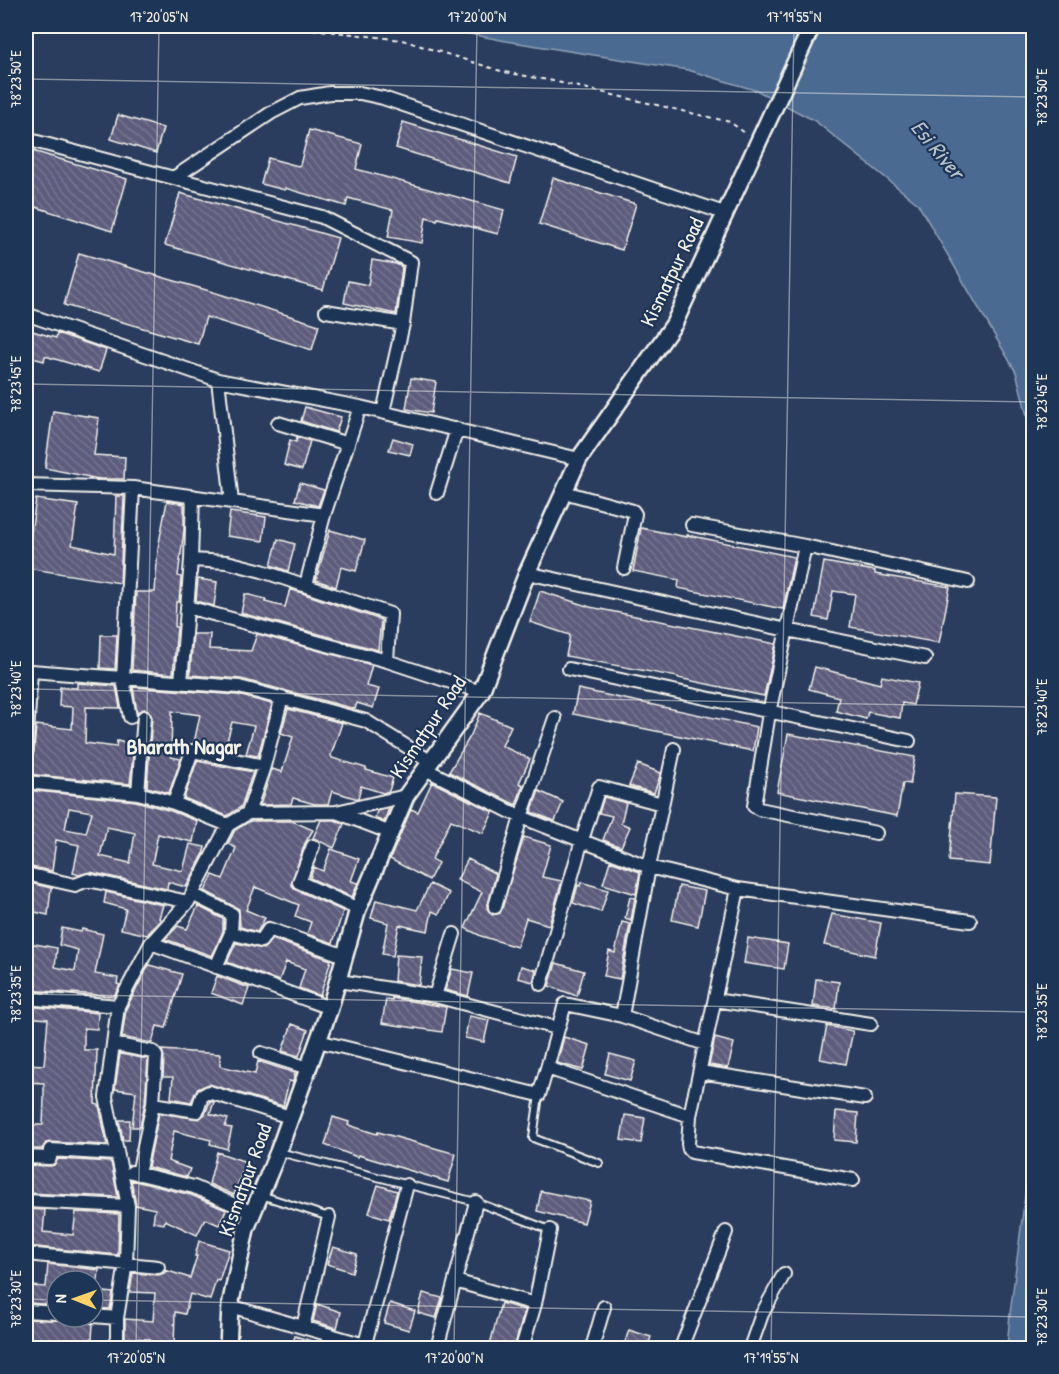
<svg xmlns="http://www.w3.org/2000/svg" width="1059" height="1374" viewBox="0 0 1059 1374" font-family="'Patrick Hand',sans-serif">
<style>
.water{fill:#4c6b92;stroke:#8fa1b4;stroke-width:1.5}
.building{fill:url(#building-back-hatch);stroke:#f4f1e8;stroke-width:1.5;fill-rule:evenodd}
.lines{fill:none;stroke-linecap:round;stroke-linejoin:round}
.service-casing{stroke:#f4f1e8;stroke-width:10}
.minor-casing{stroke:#f4f1e8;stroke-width:16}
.tertiary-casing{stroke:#f4f1e8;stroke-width:20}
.path{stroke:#f4f1e8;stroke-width:2;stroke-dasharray:4.5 4.5;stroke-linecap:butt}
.service{stroke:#1d3557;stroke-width:6}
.minor{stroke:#1d3557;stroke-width:12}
.tertiary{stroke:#1d3557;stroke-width:15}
.ticks{fill:none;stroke:#f4f1e8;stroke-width:1.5;stroke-opacity:0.45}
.labels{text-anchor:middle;stroke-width:4.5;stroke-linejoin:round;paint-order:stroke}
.street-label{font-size:21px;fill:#f4f1e8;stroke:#1d3557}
.water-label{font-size:22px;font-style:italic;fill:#b9c2ca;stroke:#1d3557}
.neighbourhood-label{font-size:22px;font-weight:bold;fill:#f4f1e8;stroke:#1d3557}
.neatline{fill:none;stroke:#f4f1e8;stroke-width:2}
.ticks-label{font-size:15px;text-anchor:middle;fill:#f4f1e8}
</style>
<defs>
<pattern id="building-back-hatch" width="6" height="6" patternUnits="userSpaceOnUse" patternTransform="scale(1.5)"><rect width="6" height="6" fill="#5d5c7d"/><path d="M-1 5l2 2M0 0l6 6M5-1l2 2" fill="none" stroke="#75748f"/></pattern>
</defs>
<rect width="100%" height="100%" fill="#2a3d5f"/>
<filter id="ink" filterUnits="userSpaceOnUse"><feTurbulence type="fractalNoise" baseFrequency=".0167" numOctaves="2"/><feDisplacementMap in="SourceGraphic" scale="12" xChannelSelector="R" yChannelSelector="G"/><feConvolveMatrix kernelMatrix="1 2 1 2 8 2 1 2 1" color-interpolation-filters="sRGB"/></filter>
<g filter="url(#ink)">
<!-- water -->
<path class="water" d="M429,26H1033V439L1016,372L918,204L815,121L758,91L688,70L506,41Z
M1033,1133V1348H1007L1010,1314Z"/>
<!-- building -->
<path class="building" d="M118,115L163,128L156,153L111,139Z
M403,122L517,157L510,183L396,148Z
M309,130L362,144L356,169L504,210L498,234L438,218L437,220L426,217L422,243L388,237L393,210L348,198L346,206L285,188V190L261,184L268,158L298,166L300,165Z
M26,149L127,179L112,231L26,204Z
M553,178L636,204L622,250L539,224Z
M180,193L338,238L323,290L165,245Z
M79,253L213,292L319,325L312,350L206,317L198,344L64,305Z
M372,260L396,264L402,267L396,314L344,303L348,281L368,285Z
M29,330L56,338L57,333L106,350L99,372L45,356L44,361L26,356V343Z
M411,378L436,382L431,413L406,409Z
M305,407L341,417L336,432L301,421Z
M53,411L99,418L94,455L125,457L124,479H99L45,468Z
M297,437L310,441L302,470L284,465L290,440L296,442Z
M393,438L413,444L410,455L389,450Z
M300,483L324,490L318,506L295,500Z
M116,496H124L120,583L26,568L36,499L78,505L72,545L114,554Z
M167,501L184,504V530L178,576L181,577L179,602H176L175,627H177L173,674L132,670L136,592H155L158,548Z
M230,512L266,517L263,541L227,536Z
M641,528L687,537V535L702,538L794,557L783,609L678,588L679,580L633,571Z
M330,530L365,540L356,571L341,567L336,587L316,580Z
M278,539L295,544L288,571L271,565Z
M824,562L875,571V574L892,577L950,587L939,643L850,627L855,594L833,591L828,620L814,617Z
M198,579L217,582L214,606L196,601Z
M290,589L381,620L378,650L241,613L245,594L266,599L265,602L285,607Z
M540,591L590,607L776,644L764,696L678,678V677L566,656L570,635L530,622Z
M193,634H210L209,649L251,651L257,634L372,665L366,686L379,689L373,708L357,703L355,709L241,679L190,675Z
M101,635H117L115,669L100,668Z
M815,667L880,684L882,676L918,683L913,705L902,703L900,718L868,712L866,719L836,711L839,697L809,689Z
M77,683L116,686L120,708L86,707L85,743L116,747L117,741L134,745L130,784L26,774L27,759L32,756L34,752L36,725L72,729L73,707L59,706L60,687L77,688Z
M133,687L238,695L272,704L258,756L246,754L254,726L232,722L225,749L194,743L200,715L172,711L171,757L181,759L169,793L147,787L152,717L148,710L144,709L137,712Z
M578,689L757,727L753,751L573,714Z
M288,709L342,723L331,755L332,758L366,768V770L393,778L389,791L383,793L361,786L358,799L332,791L328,804H315L293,798L291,804L260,805L272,769L282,772L293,737L281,733Z
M480,713L511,726L502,746L530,759L519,783L523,785L516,805L449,772L471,735Z
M788,734L915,757L910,784L903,783L897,816L777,792Z
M197,761L253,772L241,807L227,816L184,798Z
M638,764L661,773L654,793L629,786Z
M432,782L493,812L483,833L451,820L432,859L438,863L429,880L390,859L411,809L418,812Z
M26,790L136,801L171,811L197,821L193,842L158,834L152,864L183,871L190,844L205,847L203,855L186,887L168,882L167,889L90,872L79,875L73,873L79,845L56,840L52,871L26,866ZM69,808L92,812L86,833L65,829ZM107,827L135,833L130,863L100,856Z
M539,791L563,802L555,821L531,812Z
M955,794L996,797L990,865L949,861Z
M604,797L626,803L621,823L630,827L621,847L603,840L612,816L599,813Z
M389,808L384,822L375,818L377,811Z
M321,820H335L344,824L334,848L313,838Z
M250,821H292L313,830L305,843L291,884L296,890L343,911L333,943L307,934L311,922L295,916L299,905L255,887L246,910L265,918L257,932L240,927L239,909L205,891L213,875L223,879L236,848L228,844L235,830Z
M524,837L551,845L542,877L562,881L549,925L526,918L517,947L481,936L465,928L482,892L457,880L468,859L496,874L487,908L492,915L500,913Z
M331,849L359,859L351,881L358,883L352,897L310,878L314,867L323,871Z
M610,861L640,872L636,894L603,884Z
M26,882L51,888L48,915L26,910Z
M581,882L608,890L601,912L573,903L578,885L580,886Z
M430,884L449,893L439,914L432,911L428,931L399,925L393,956L382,954L388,923L371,918L376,900L417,910Z
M679,886L705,891L698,926L672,920Z
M106,892L163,905L159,918L161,919L147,935L121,929L126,909L104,903Z
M630,897L635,898L631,920L625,918Z
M198,906L223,919V931L212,956L165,939L178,926L187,929Z
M832,914L881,923L875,956L824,945Z
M622,922L630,924L620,979L604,976L609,951L615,953Z
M62,928L81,932L82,929L103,934L95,974L118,978L117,984L120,985L114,996L27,990L31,960L27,959L29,943L57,948L55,967L75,971L78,950L59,945Z
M748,938L788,944L784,969L744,963Z
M272,939L331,960L320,996L299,988L305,969L286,962L279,981L227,962L236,943L263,949Z
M396,955L422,957L419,985L394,981Z
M556,963L584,971L577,996L549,986Z
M149,965L182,974L166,1028L157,1026L152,1043L122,1037L126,1009Z
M521,966L536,970L533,982L518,978Z
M452,969L473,973L468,996L445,990Z
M217,976L249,988L243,1005L211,993Z
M816,979L839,982L836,1009L813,1006Z
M392,998L446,1007L442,1032L382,1023L386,999L392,1000Z
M26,1006L98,1013L97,1029L84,1028V1050H97L95,1104L99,1105L107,1145L50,1142L46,1143L42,1149H26V1125H43L44,1098V1083L26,1082V1064L44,1065L48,1019L26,1017Z
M469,1016L489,1020L484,1042L465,1038Z
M292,1024L308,1030L299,1056L282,1051Z
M827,1026L853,1031L846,1064L820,1059Z
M564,1037L590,1045L583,1070L557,1063Z
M715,1038L734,1043L728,1068L709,1065Z
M162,1050L220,1054V1066L255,1074L258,1061L295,1073L293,1082L289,1081L283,1106L209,1084L197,1089L191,1102L171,1098L173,1077H163L164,1057Z
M120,1054L148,1059L145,1103L140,1127H132L136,1092L115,1089Z
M610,1054L636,1061L630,1081L605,1074Z
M210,1101L214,1102L210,1114L228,1119L225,1127L232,1128L227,1149L210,1144L211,1140L174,1131L168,1161L190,1169L187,1177L148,1167L159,1113L199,1119L205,1114Z
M836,1111L858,1113L856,1142L834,1140Z
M625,1115L645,1118L641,1143L621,1140Z
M333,1117L349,1122L348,1125L377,1134L378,1132L456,1154L448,1182L358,1155L357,1157L325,1145Z
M119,1120H130L129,1140H123Z
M217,1152L246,1162L234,1195L209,1184Z
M58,1159L111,1162L118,1197L26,1193V1165L50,1166L54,1165Z
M131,1180L191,1195L226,1210L219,1225L205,1219L197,1235L165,1220L164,1224L153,1222L155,1209L136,1205Z
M378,1185L397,1191L389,1219L369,1213Z
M541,1191L590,1201L584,1223L537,1211Z
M26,1209L45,1210L43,1232L73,1235L76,1212L119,1214L118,1255L26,1246Z
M199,1241L229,1250L219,1281L216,1280L210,1300L190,1294L185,1314L175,1312L174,1348H149L150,1339L125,1338V1319L153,1321L155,1293L130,1292L133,1273L158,1275L165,1273V1270L190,1278L197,1256H195Z
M333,1247L357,1254L352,1272L327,1264Z
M48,1264L99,1270L98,1281H57V1305L28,1303L30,1286L46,1287Z
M95,1291L113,1293L110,1309L94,1308Z
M423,1293L442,1298L436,1318L418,1313Z
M390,1303L415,1311L409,1330L384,1323Z
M501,1303L525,1310L514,1348H489Z
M317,1304L341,1312L337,1328L313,1321Z
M80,1317H85L88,1322L93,1324L92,1339H88L87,1348H26V1321L27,1319L79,1321Z
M629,1330L651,1337L647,1348H623Z
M295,1336L328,1346L327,1348H291Z"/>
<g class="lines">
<!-- service casing -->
<g class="service-casing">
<path id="service" d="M539,1095L533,1138L599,1163
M279,1152L476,1202L550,1230
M261,1195L329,1217"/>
</g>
<!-- minor casing -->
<g class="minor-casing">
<path id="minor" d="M26,139L322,217L411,262L403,324L383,412
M175,177L271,113L300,98L330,93H360L383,98L724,213
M326,311L403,324
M26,314L218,380L360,407
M218,380L232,502
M278,423L348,444
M26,485L133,488L324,515L360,407L579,459
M564,492L633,511L635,514L624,568
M437,493L457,429
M692,525L805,546
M191,560L227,562L262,571L390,614L387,661
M527,573L787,630L925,658
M306,585L324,515
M187,607L387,661L481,692
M569,669L909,741
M181,682L191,560L193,496
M130,717L123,679L133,488
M26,751L31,671L239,687L366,721L430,761
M425,769L521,817L649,867L738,889L970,921
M26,782L138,793L174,803L228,825
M138,793L144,717
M174,803L192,751L264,766
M336,812L391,833
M248,813L336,812L406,796
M876,833L759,809L754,806L769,713L805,546L968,582
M313,846L299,882L358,909
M26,874L75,885L88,880L188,902
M192,894L232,914L231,933L216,967
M495,907L521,817L555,718
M231,933L261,941L269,929L345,956
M151,943L330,1008
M339,981L435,996L557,1028
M541,984L582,840L599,787L662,804
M435,996L454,934
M26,998L118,1006
M715,1000L871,1024
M622,1016L649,867L674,749
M318,1041L539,1095L547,1068L690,1116L738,889
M113,1044L153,1052L156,1056L153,1104L138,1174
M261,1053L308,1068
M547,1068L565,1004L622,1016L705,1044
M700,1072L865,1098
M153,1104L197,1111L202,1096L209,1092L290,1117
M690,1116L688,1144L689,1149L692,1152L853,1180
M26,1157L50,1158V1150L117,1154
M132,1172L194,1187L253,1213
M26,1201L128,1206
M26,1254L158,1267
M455,1281L535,1304
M230,1306L375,1348
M26,1311L57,1313
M93,1316L117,1318
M303,1327L329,1217
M117,1348V1318L126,1263L128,1206L106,1097L118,1006L151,943L188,902L228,825L248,813L264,766L282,697
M364,1348L407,1185
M437,1348L476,1202
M522,1348L535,1304L550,1230
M592,1348L604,1307
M681,1348L726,1232
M750,1348L762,1314L784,1274"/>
</g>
<!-- tertiary casing -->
<g class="tertiary-casing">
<path id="tertiary" d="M228,1348L230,1306L246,1229L278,1152L330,1008L358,909L406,796L481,692L527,573L579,459L674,324L812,26"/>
</g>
<!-- path -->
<path class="path" d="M286,26L402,40L504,72L553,81L730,122L745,133"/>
<!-- service -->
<use href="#service" class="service"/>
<!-- minor -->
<use href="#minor" class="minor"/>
<!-- tertiary -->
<use href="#tertiary" class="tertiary"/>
</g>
</g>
<!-- ticks -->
<path class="ticks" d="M26,79L1034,97M26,384L1034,402M26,689L1034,707M26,994L1034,1012M26,1299L57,1300M93,1300L1034,1317M136,1348L159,26M454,1348L477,26M771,1348L794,26"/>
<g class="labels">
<!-- street labels -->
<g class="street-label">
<text transform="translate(672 272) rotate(-64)" y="7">Kismatpur Road</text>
<text transform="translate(428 727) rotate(-56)" y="7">Kismatpur Road</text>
<text transform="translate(245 1180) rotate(-70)" y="7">Kismatpur Road</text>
</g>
<!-- water labels -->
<g class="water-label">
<text transform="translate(938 149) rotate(50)" y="8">Esi River</text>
</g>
<!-- neighbourhood labels -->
<g class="neighbourhood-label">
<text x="184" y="754">Bharath Nagar</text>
</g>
</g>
<!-- margin -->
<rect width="1059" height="1374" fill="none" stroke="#1d3557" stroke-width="66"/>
<!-- north arrow -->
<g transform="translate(75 1299) rotate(271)"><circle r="28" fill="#1d3557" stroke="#738091" stroke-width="1.5"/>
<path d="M0-4.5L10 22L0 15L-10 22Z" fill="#ffd166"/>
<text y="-9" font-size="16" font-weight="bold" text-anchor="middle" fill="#f4f1e8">N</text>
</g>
<rect x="33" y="33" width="993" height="1308" class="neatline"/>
<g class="ticks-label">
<text x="159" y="22">17°20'05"N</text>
<text x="477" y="22">17°20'00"N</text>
<text x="794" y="22">17°19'55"N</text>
<text transform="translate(16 79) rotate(-90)" y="5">78°23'50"E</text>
<text transform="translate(1042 97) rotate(-90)" y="5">78°23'50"E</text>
<text transform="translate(16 384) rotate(-90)" y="5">78°23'45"E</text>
<text transform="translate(1042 402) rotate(-90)" y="5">78°23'45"E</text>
<text transform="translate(16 689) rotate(-90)" y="5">78°23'40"E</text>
<text transform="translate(1042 707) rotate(-90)" y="5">78°23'40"E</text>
<text transform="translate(16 994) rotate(-90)" y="5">78°23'35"E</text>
<text transform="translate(1042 1012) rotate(-90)" y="5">78°23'35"E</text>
<text transform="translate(16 1299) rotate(-90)" y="5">78°23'30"E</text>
<text transform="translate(1042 1317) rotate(-90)" y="5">78°23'30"E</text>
<text x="136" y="1363">17°20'05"N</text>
<text x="454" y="1363">17°20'00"N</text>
<text x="771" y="1363">17°19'55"N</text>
</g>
</svg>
